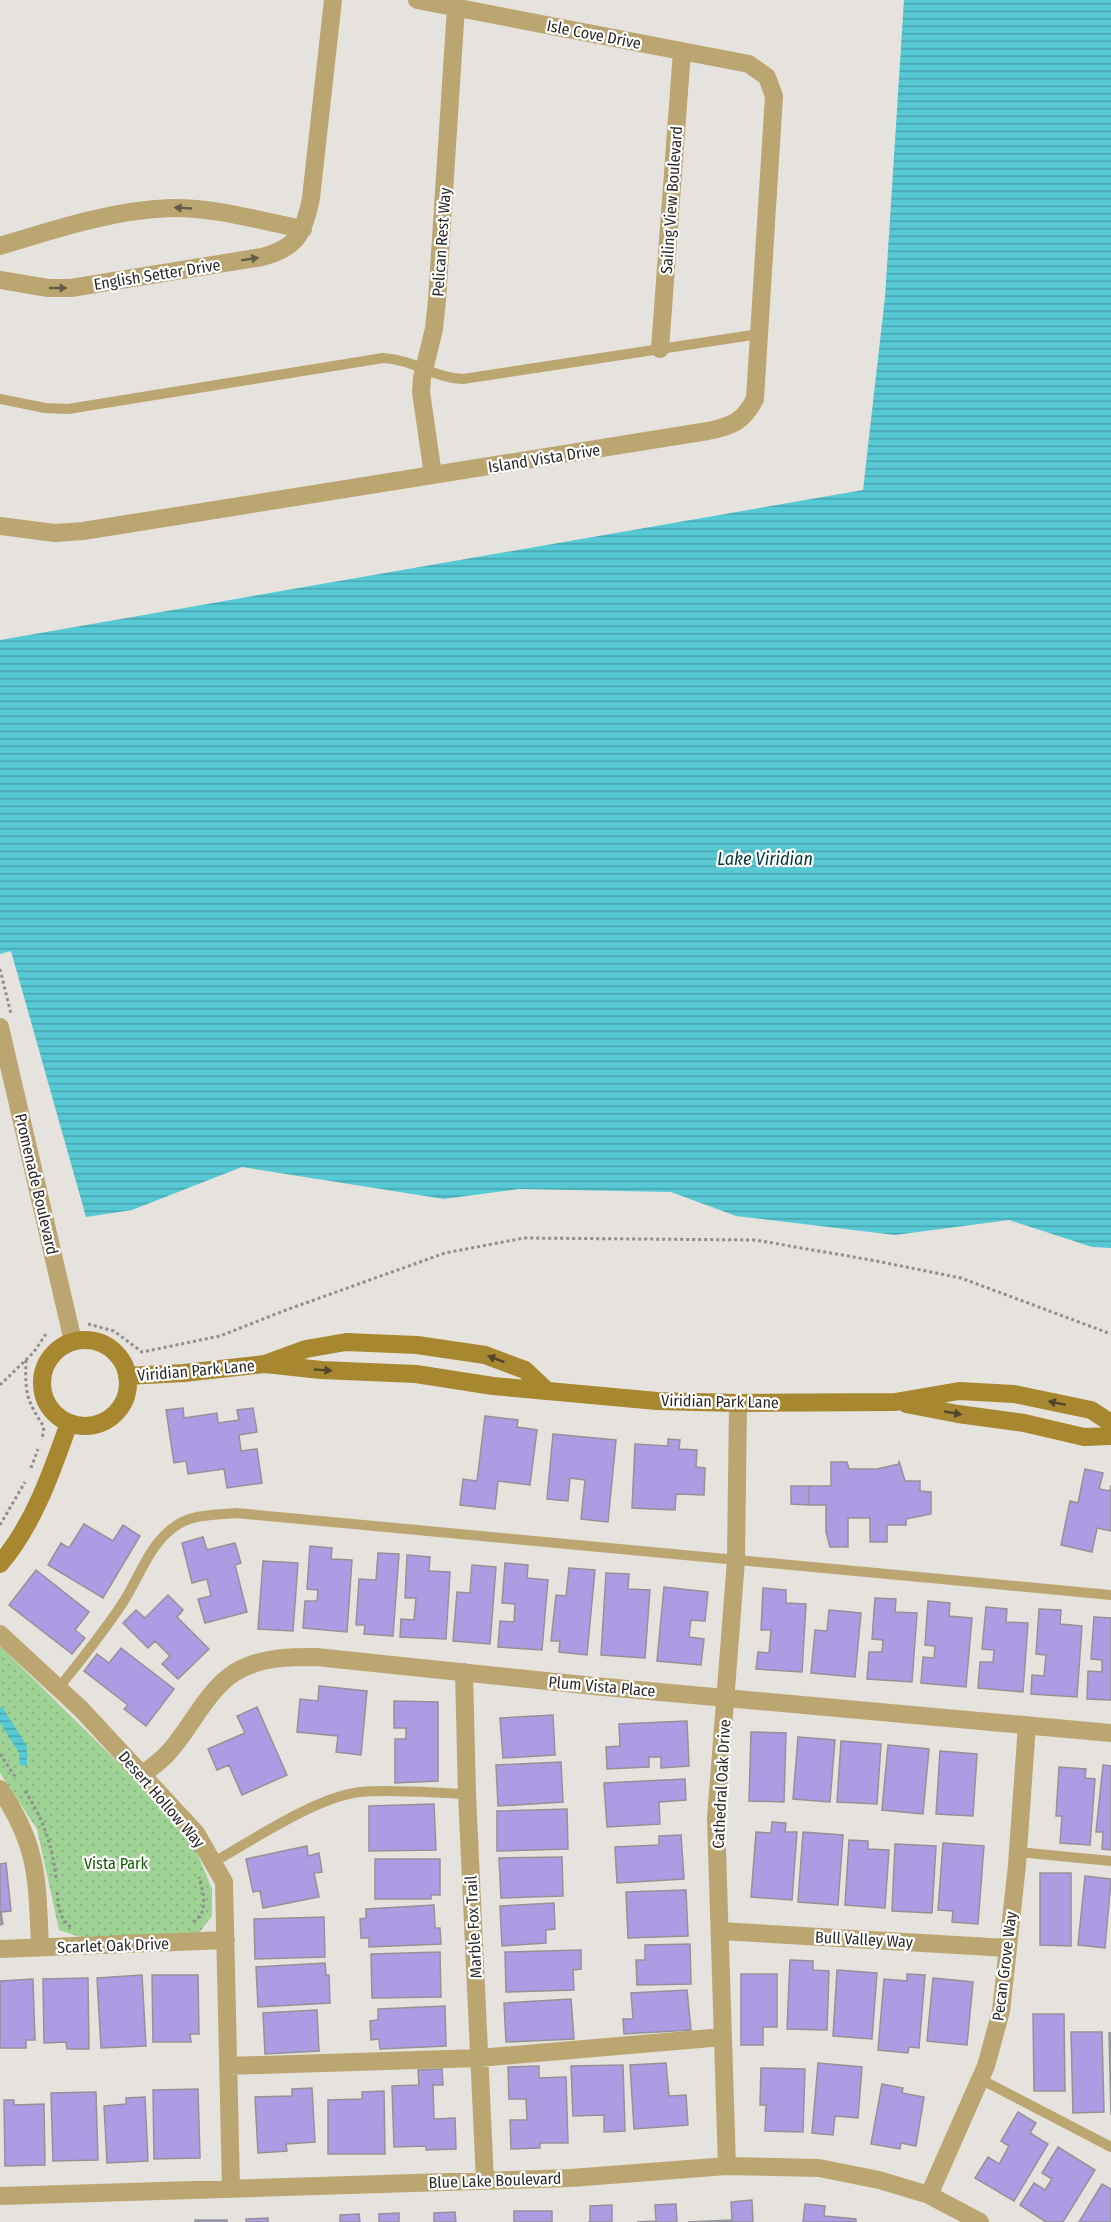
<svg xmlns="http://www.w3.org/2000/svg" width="1111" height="2222" viewBox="0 0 1111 2222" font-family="'Fira Sans Condensed',sans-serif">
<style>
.park{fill:url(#park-dots)}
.water{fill:url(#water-rules)}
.building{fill:#ad9ce4;stroke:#939297;stroke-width:1.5}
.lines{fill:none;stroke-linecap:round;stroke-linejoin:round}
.path{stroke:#918e8b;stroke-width:3;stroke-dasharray:3 3;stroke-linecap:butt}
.lane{stroke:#bba672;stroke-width:10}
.street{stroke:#bba672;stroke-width:18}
.secondary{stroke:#a7872f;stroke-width:18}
.oneway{fill:#655c46}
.oneway2{fill:#51462a}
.labels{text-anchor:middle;stroke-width:4.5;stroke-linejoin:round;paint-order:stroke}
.street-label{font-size:16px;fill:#2c2a28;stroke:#fff}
.park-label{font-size:16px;fill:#135c04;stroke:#fff}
.water-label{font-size:18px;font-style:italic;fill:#00373b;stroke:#fff}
</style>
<defs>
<pattern id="park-dots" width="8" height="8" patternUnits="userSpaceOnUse" patternTransform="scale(1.5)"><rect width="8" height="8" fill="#9fd396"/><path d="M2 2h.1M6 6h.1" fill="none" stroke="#89b581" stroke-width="1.8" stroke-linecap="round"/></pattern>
<pattern id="water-rules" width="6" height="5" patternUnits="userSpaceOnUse" patternTransform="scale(1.5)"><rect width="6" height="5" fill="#57c9d4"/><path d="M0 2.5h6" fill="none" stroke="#48a3ac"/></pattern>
</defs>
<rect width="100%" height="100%" fill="#e6e2dd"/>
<!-- park -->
<path class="park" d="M0,1646L158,1802L193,1843L212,1889V1916L199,1933L89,1940L59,1930L37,1829L0,1773Z"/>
<!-- water -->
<path class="water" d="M904,0H1111V1248L1092,1247L1009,1220L895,1235L736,1216L671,1192L519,1189L444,1199L242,1167L132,1210L86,1217L11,951L0,954V640L863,490L885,297Z
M0,1707L3,1708L27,1746V1766L20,1765L19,1753L0,1723Z"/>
<!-- building -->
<path class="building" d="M183,1408L184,1418L217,1413L218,1423L239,1420L237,1410L253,1408L257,1432L239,1435L241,1451L257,1449L262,1483L227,1488L224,1469L188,1474L186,1461L174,1463L166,1410Z
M485,1416L518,1420L517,1427L537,1430L530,1485L498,1481L495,1509L460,1505L463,1479L477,1481Z
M553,1434L616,1440L608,1522L581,1519L585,1480L570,1478L568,1501L547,1499Z
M668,1439L680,1440L679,1449L697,1450L696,1467L705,1468L704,1495L676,1494L675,1510L632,1508L635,1444L668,1446Z
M899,1461L905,1481H920V1491L931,1492V1514L906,1519V1525H887V1542H870V1518H848V1547H830L826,1532V1505H809V1486H831V1462H847L849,1469H877L899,1464Z
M1085,1469L1103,1473L1099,1489L1110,1491L1111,1485V1531L1097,1528L1092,1552L1061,1545L1070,1501L1078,1503Z
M791,1486H809V1505L791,1504Z
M84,1524L113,1541L123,1525L140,1536L103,1598L48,1565L61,1543L69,1548Z
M203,1537L207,1550L235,1543L241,1563L235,1565L247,1612L205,1623L198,1599L211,1596L207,1579L192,1583L182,1543Z
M310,1546L332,1548L331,1559L352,1560L347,1632L303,1628L305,1601H317L318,1590L307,1589Z
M378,1553L399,1554L393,1636L364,1634L365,1625H356L359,1579L376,1580Z
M407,1555L430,1557L429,1571L450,1572L446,1639L400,1637L401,1619L414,1620L416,1598H405Z
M263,1561L298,1563L293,1631L258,1629Z
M505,1563L528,1565L527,1578L548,1580L542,1650L498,1647L500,1621L514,1622L515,1604L502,1603Z
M472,1565L496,1567L490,1644L453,1641L457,1592L470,1593Z
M569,1568L595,1570L587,1655L559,1652L560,1641H551L556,1595L566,1596Z
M36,1570L89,1612L75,1630L85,1638L72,1654L9,1605Z
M606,1573L629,1574L628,1589L650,1590L645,1658L601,1655Z
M664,1587L708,1592L705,1621L691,1620L689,1637L704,1639L701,1665L657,1661Z
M763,1588L786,1590V1603L806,1604L802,1672L756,1669L758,1652L769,1653L771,1630H761Z
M168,1595L183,1610L177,1617L209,1649L178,1679L162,1664L170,1656L155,1641L148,1648L123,1623L136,1610L145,1618Z
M875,1598L896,1599L895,1612L917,1613L912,1682L867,1679L869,1652H882L883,1640L872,1639Z
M928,1601L950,1603L949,1616L972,1618L966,1687L921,1683L923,1657L934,1658L935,1646L925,1645Z
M986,1607L1007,1609L1006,1622L1028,1623L1023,1692L978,1688L980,1662H993L994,1650L982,1649Z
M1039,1609L1061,1610L1060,1624L1082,1626L1077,1697L1031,1694L1032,1675L1044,1676L1046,1655L1036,1654Z
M829,1610L861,1613L855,1677L811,1673L815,1630L827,1631Z
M1094,1617L1111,1618V1700L1087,1699L1088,1671L1102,1672V1660L1091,1659Z
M121,1648L174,1689L146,1726L124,1709L128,1705L84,1671L97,1654L109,1663Z
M319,1686L367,1691L361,1755L336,1752L338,1736L297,1732L300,1699L318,1701Z
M394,1701L438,1702V1781L395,1783V1739H406V1728H394Z
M257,1707L287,1775L242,1795L229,1765L217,1770L208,1749L245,1733L237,1716Z
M553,1715L555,1755L503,1758L500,1718Z
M687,1721L689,1766L661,1768V1757H649V1767L607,1769L606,1747L620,1746L619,1724Z
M751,1732L786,1733L784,1802L749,1801Z
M798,1737L835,1740L830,1802L793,1799Z
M841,1741L881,1744L877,1804L837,1802Z
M888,1745L929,1749L923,1814L882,1810Z
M940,1751L977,1754L973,1816L936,1814Z
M561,1762L563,1802L498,1806L496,1765Z
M1103,1765L1111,1766V1850L1102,1849L1103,1832H1096Z
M1059,1767L1086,1769L1085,1778L1095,1779L1090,1845L1060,1843L1062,1816H1056Z
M685,1779L686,1800L659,1802L660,1824L607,1827L604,1783Z
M434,1804L436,1850L369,1851V1806Z
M567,1809L568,1849L497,1851V1811Z
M772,1822L786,1823L785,1832H797L792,1900L751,1897L756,1832L771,1833Z
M803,1832L843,1835L838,1905L798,1902Z
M681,1835L684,1879L617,1883L615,1847L659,1845V1836Z
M849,1840L868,1841V1849L889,1850L885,1908L845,1905Z
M943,1843L984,1846L978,1924L952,1922L953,1911L938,1910Z
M895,1844L936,1846L932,1913L892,1911Z
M307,1846L308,1856L319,1853L322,1872L314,1873L319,1897L263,1908L260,1891L253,1892L246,1859Z
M562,1857L563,1896L501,1898L499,1858Z
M375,1859H440V1895H431V1899H375Z
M6,1863L11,1911L1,1912L3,1924L0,1925V1864Z
M1040,1873H1071V1946L1040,1945Z
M1085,1876L1111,1879L1105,1948L1078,1945Z
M686,1890L688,1936L628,1938L626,1892Z
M554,1903L555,1929L546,1930V1943L502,1946L500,1906Z
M434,1905L435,1928H440L441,1944L369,1947V1938H361L360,1919L366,1918V1909Z
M324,1917L325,1957L255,1959L254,1919Z
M690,1944L691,1984L637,1985L636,1960H645V1945Z
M581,1950V1969L573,1970L574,1990L506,1992L505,1952Z
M440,1952L441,1997L372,1998L371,1954Z
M790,1960L813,1961V1970L829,1971L827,2030L787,2029Z
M325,1963L326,1975H329L330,2003L258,2007L256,1967Z
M837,1970L877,1973L872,2039L833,2036Z
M741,1974H777V2027H763V2045H741Z
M907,1974L925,1975L919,2048L909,2047L908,2053L878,2050L884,1979L907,1981Z
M142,1975L146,2046L101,2048L97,1978Z
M152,1975H198L199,2034H190L191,2042H153Z
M88,1978L89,2049H67L66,2042L44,2043L43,1979Z
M933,1978L973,1982L967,2045L927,2041Z
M33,1979L35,2040H26V2048H0V1981Z
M687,1990L691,2030L624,2034L623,2019H633L631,1993Z
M571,1999L574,2039L506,2042L504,2003Z
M445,2006L446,2046L380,2049L379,2039L371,2040L370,2021L378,2020V2009Z
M317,2010L319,2051L265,2054L263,2013Z
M1033,2014H1064L1065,2091H1034Z
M1071,2032H1102L1104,2112L1073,2113Z
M1109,2033H1111V2115Z
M666,2063L669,2096L686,2095L688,2125L634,2129L630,2065Z
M818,2063L862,2067L858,2118L835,2116L833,2135L812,2133Z
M623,2065L625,2131L604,2132V2115L573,2116L571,2066Z
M539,2066V2078L566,2077L568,2143H540V2148L511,2149L510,2120H527L526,2099H509L508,2067Z
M761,2068L805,2069L803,2132L765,2131L766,2105H760Z
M442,2069L443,2085H433L434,2119L455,2118L456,2149L426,2150V2146L394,2147L392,2086L419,2085L418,2070Z
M882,2084L903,2088L902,2093L924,2097L916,2146L901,2143L900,2149L871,2144Z
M312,2088L315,2142L286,2144L287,2151L258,2153L255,2097L292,2096V2089Z
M198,2089L200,2158L154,2159L153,2090Z
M384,2091L385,2154H328V2100L362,2099V2092Z
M96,2092L98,2160L53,2161L51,2093Z
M145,2097L148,2161L107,2163L104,2106L126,2104V2098Z
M4,2100H14V2105L44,2104L45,2165L5,2166Z
M1018,2112L1036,2123L1030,2133L1048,2144L1014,2201L975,2178L988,2157L999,2164L1009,2146L1001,2141Z
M1058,2147L1095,2170L1063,2222H1046L1020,2205L1034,2183L1045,2190L1052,2179L1042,2173Z
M1102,2184L1111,2189V2222H1079Z
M752,2200L753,2222H688L732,2220L731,2202Z
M676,2204L677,2222H637L656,2221L655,2205Z
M805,2204L825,2206L824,2216L856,2219V2222H803Z
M612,2205V2222H588H590V2206Z
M514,2211H552V2222H514Z
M455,2212L456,2222H434V2213Z
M399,2213V2222H379V2214Z
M359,2214L360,2222H340V2215Z
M268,2218V2222H246V2219Z
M195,2220H227V2222H195Z"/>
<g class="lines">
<!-- path -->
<path class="path" d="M0,969L11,1014
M88,1324L114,1331L142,1352L220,1336L286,1310L445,1253L524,1238L755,1240L871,1260L961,1278L1111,1334
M26,1360C25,1392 26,1400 44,1427L42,1440
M0,1385L34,1352L46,1334
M31,1468L38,1449
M0,1525L25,1482
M0,1754L16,1778
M25,1791C43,1818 53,1847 56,1879
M57,1892C59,1907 59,1919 72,1928
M193,1922C210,1911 203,1894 199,1877"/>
<!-- lane -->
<path class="lane" d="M0,399L45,408L68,409L383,358C416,360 433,378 463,379L759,334
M58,1689C80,1661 103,1633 122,1604C140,1577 149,1543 177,1525C193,1514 218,1515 236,1513L1111,1595
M1018,1852L1111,1861
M214,1862C253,1840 316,1797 360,1792C395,1789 432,1793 467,1794
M980,2079L1111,2147"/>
<!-- street -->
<path class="street" d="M0,246C55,229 113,210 171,208C215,207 260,221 303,229
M0,280L48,288H71L262,257C297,248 304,233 311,198L333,0
M660,349L682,51
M433,475L421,392L422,378L434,329L437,300L456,7
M0,526L55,533L83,531L708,431C732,426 743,422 755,399L774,96L767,77L749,64L417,0
M0,1027L73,1341
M0,1634L81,1709L196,1833L224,1882L231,2188
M464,1672L467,1794L485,2181
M142,1775C150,1768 160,1762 167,1754C192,1728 209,1683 243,1668C266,1657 291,1657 316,1657L594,1686L1111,1733
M0,1789C39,1847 37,1881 40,1947
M720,1931L1007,1948
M0,1949L226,1940
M228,2066L479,2058L723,2037
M727,2166L716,1818L736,1560L738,1403
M929,2195L986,2066L1001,2011L1017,1865L1027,1725
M0,2196L571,2178L727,2166L819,2168L879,2180L929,2195L980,2222"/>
<!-- secondary -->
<path class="secondary" d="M42 1383a43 43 0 1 1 86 0a43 43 0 1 1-86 0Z
M265,1364L321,1370L416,1374L493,1386L657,1401L738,1403L895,1402L959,1391L1014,1394L1091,1410L1111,1423
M127,1376L184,1373L265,1364L306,1349L346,1342L417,1345L485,1355L525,1370L545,1389
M906,1404L958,1414L1024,1423L1084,1437L1111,1436
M0,1564C34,1524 52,1471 69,1423"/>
</g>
<!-- one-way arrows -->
<defs><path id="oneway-solid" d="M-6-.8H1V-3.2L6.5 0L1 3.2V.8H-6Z" transform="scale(1.5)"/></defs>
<g class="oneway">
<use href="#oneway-solid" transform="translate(183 208) rotate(-177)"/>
<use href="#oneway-solid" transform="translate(250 259) rotate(-9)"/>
<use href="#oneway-solid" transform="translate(58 288)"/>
</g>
<g class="oneway2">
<use href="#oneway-solid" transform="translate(496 1359) rotate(-159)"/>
<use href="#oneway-solid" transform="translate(323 1370) rotate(4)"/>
<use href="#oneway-solid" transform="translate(1057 1403) rotate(-168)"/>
<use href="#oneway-solid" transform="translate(953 1413) rotate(10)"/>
</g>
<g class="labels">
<!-- street labels -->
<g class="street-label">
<text transform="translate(594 34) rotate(11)" y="6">Isle Cove Drive</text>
<text transform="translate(671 200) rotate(-86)" y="6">Sailing View Boulevard</text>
<text transform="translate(441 242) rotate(-86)" y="6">Pelican Rest Way</text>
<text transform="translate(157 274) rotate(-9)" y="6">English Setter Drive</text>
<text transform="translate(544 458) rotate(-9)" y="6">Island Vista Drive</text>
<text transform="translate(37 1184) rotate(77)" y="6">Promenade Boulevard</text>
<text transform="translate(196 1370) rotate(-5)" y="6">Viridian Park Lane</text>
<text transform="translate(720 1401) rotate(1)" y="6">Viridian Park Lane</text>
<text transform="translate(602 1686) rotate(5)" y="6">Plum Vista Place</text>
<text transform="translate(721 1784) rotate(-87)" y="6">Cathedral Oak Drive</text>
<text transform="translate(162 1799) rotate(49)" y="6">Desert Hollow Way</text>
<text transform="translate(473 1927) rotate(-93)" y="6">Marble Fox Trail</text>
<text transform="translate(864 1939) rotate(3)" y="6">Bull Valley Way</text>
<text transform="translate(113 1945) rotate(-2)" y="6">Scarlet Oak Drive</text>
<text transform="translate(1004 1966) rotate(-83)" y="6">Pecan Grove Way</text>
<text transform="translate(495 2180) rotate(-2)" y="6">Blue Lake Boulevard</text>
</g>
<!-- park labels -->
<g class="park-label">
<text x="116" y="1869">Vista Park</text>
</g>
<!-- water labels -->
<g class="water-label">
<text x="765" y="865">Lake Viridian</text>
</g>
</g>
</svg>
